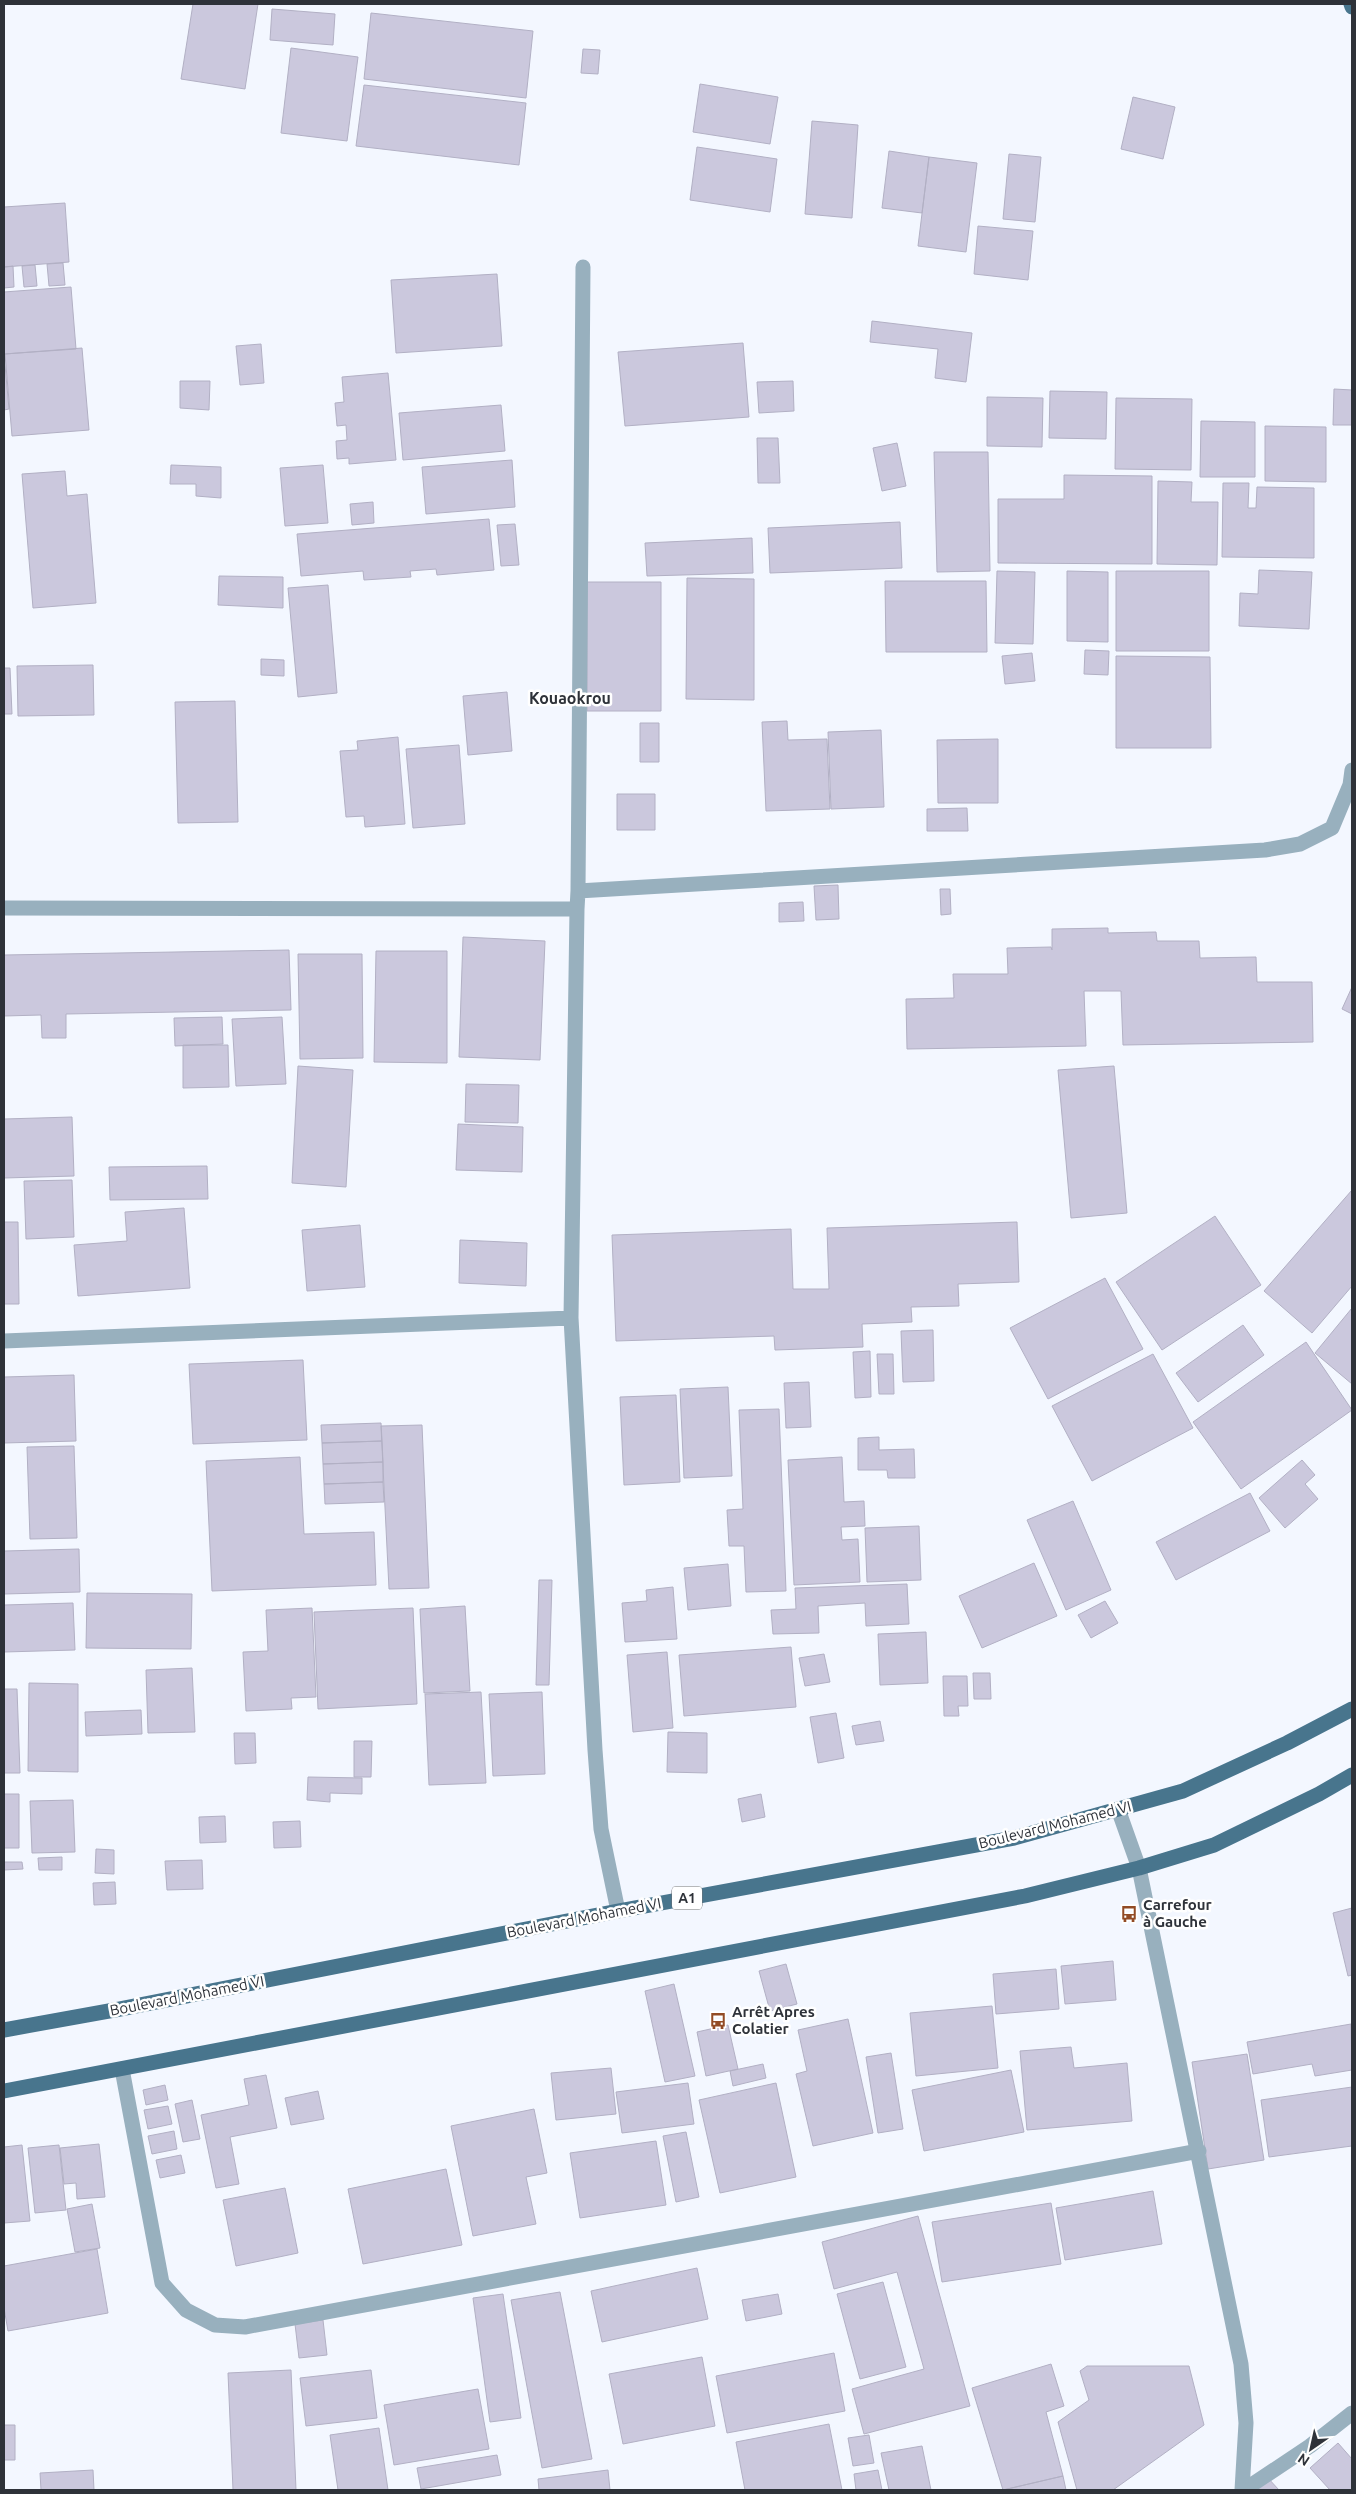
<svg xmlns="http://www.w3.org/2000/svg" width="1356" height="2494" viewBox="0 0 1356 2494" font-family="Ubuntu,sans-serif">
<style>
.building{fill:#cbc8dd;stroke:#b2b0c4}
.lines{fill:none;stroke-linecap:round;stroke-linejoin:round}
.street{stroke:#98b0be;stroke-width:15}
.primary{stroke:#48758d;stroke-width:15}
.labels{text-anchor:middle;stroke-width:5;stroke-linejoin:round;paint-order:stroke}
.shield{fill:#fff;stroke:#6d7074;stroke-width:1}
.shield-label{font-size:14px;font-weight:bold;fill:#2e3239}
.street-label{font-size:15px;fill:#2e3239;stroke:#fff}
.poi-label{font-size:15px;font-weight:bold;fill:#2e3239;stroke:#fff;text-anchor:start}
.neighbourhood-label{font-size:16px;font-weight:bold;fill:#2e3239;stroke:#fff}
</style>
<rect width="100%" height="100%" fill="#f3f7ff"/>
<!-- building -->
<path class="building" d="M193,4H258L245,89L181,79Z
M272,9L335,14L333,45L270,40Z
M371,13L533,31L526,98L364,79Z
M291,48L358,57L347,141L281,133Z
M583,49L600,50L598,74L581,73Z
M700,84L778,97L770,144L693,132Z
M364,85L526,103L519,165L356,146Z
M1133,97L1175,107L1163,159L1121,149Z
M812,121L858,125L852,218L805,214Z
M697,147L777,159L770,212L690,200Z
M889,151L929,157L922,213L882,208Z
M1009,154L1041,157L1035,222L1003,219Z
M929,157L977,163L966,252L918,246Z
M65,203L69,262L4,267V207Z
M978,226L1033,231L1028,280L974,274Z
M63,263L65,285L49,286L47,264Z
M35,265L37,286L24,287L22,266Z
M13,266L14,287L4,288V267Z
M497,274L502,346L396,353L391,280Z
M71,287L76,349L4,354V292Z
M872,321L972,333L966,382L935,378L938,349L870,342Z
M743,343L749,417L625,426L618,352Z
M261,344L264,383L240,385L236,346Z
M82,348L89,430L12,436L5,354Z
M4,354L9,409L4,410Z
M388,373L396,460L349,464V458L337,459L336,441L347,440L346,425L337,426L335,403L344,402L342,377Z
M180,381H210L209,410L180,408Z
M793,381L794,411L759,413L757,382Z
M1334,389L1352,390V425H1333Z
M1050,391L1107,392L1106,439L1049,438Z
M987,397L1043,398L1042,447L987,446Z
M1116,398L1192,399L1191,470L1115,469Z
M501,405L505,451L403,460L399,413Z
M1201,421L1255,422V477H1200Z
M1265,426L1326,427V482L1265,481Z
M757,438H778L780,483H758Z
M897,443L906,486L882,491L873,448Z
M934,452H988L990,571L937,572Z
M512,460L515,507L426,514L422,467Z
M171,465L221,467V498L196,496V484H170Z
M323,465L328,523L285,526L280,468Z
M65,471L67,496L87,494L96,603L33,608L22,474Z
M1064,475L1152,476V564L998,563V499H1064Z
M1158,481L1192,482L1191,502H1218L1217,565L1157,564Z
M1223,483H1249L1248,508H1256L1257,487L1314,488V558L1222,557Z
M373,502L374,523L352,525L350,504Z
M489,519L494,570L437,575L436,569L410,571L411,577L364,580L363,571L301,576L297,534Z
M900,522L902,568L770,573L768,528Z
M515,524L519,565L501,566L497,525Z
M752,538L753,573L647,576L645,543Z
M1259,570L1312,572L1309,629L1239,626L1240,593L1258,594Z
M997,571L1035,572L1033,644L995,643Z
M1067,571L1108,572V642L1067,641Z
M1116,571H1209V651H1116Z
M219,576L283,577V608L218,605Z
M687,578L754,579V700L686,699Z
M885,581H986L987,652H886Z
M587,582H661V711H587Z
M328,585L337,693L298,697L288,588Z
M1085,650L1109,651L1108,675L1084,674Z
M1032,653L1035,681L1005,684L1002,656Z
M1116,656L1210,657L1211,748H1116Z
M261,659L284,660V676L261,675Z
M93,665L94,715L18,716L17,666Z
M4,668H10L12,714H4Z
M507,692L512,751L468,755L463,696Z
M235,701L238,822L178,823L175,702Z
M787,721L788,740L827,739L830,809L766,811L762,722Z
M640,723H659V762H640Z
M881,730L884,807L831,809L828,732Z
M398,737L405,824L365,827L364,816L346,817L340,751L358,750L357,741Z
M998,739V803H938L937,740Z
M459,745L465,824L413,828L406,749Z
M617,794H655V830H617Z
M967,808L968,831H927V809Z
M838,885L839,919L816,920L814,886Z
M940,889H950L951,914L941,915Z
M803,902L804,921L779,922V903Z
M1108,928V933L1156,932L1157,941H1199L1200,958L1256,957L1257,982H1312L1313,1042L1123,1045L1121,991H1084L1086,1046L907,1049L906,999L954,998L953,974H1008L1007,948L1051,947L1052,950V929Z
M463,937L545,941L540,1060L459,1057Z
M289,950L291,1010L66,1014V1038H42L41,1015L4,1016V955Z
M376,951H447V1063L374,1062Z
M298,954H362L363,1058L300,1059Z
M1352,987V1014L1342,1009Z
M222,1017L223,1044L175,1046L174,1018Z
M282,1017L286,1084L236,1086L232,1019Z
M183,1045H228L229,1087L183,1088Z
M298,1066L353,1070L346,1187L292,1183Z
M1114,1066L1127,1213L1071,1218L1058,1070Z
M466,1084L519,1085L518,1123L465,1122Z
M72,1117L74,1176L4,1178V1119Z
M458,1124L523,1127L522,1172L456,1170Z
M207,1166L208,1199L110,1200L109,1167Z
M72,1180L74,1237L26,1239L24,1181Z
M1352,1190V1286L1312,1333L1264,1291Z
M184,1208L190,1288L78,1296L74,1245L127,1241L125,1212Z
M1215,1216L1261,1285L1162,1350L1116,1282Z
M4,1222H18L19,1304H4Z
M1017,1222L1019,1282L958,1284L959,1306L911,1307L912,1322L862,1324L863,1347L775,1350L774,1336L616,1341L612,1235L791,1229L793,1289H829L827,1228Z
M360,1225L365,1287L307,1291L302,1230Z
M460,1240L527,1243L526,1286L459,1283Z
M1105,1278L1143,1349L1048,1399L1010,1328Z
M1352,1308V1384L1315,1353Z
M1243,1325L1264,1355L1198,1402L1176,1373Z
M933,1330L934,1381L903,1382L901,1331Z
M1306,1342L1352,1410L1241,1489L1193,1422Z
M870,1351L871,1397L855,1398L853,1352Z
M877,1354H893L894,1394H879Z
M1153,1354L1193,1428L1092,1481L1052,1406Z
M303,1360L307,1440L193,1444L189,1364Z
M74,1375L76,1441L4,1443V1377Z
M809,1382L811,1427L786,1428L784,1383Z
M728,1387L732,1476L684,1478L680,1389Z
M676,1395L680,1482L624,1485L620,1397Z
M779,1409L786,1591L746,1592L744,1546H729L727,1510L743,1509L739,1410Z
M381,1423L382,1441L322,1443L321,1425Z
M422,1425L429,1588L389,1589L381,1426Z
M879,1437V1450L914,1449L915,1478H888L887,1470H858V1438Z
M382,1441L383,1462L323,1464L322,1443Z
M74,1446L77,1538L30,1539L27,1447Z
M300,1457L304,1534L374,1532L376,1585L212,1591L206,1461Z
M842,1457L844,1502L864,1501L865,1526L841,1527L842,1540L858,1539L860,1582L794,1585L788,1460Z
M1302,1460L1315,1475L1305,1484L1318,1499L1285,1528L1259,1498Z
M383,1462V1482L324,1484L323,1464Z
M383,1482L384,1502L325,1504L324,1484Z
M1250,1493L1270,1531L1176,1580L1156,1542Z
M1073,1501L1111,1590L1066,1610L1027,1520Z
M919,1526L921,1580L867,1582L865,1528Z
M79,1549L80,1592L4,1594V1551Z
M1034,1563L1057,1616L982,1648L959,1596Z
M728,1564L731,1606L688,1610L684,1568Z
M539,1580H552L549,1685H536Z
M907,1584L909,1624L866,1626L865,1603L818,1606L819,1633L773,1634L771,1610L796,1609L795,1588Z
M673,1587L677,1639L625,1642L622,1603L647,1601L646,1590Z
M87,1593L192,1594L191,1649L86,1648Z
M1105,1601L1118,1623L1091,1638L1078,1615Z
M73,1603L75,1650L4,1652V1605Z
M465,1606L470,1691L424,1693L420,1609Z
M312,1608L316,1697L291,1698L292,1709L246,1711L243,1652L268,1651L266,1610Z
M413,1608L417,1704L318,1709L314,1612Z
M926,1632L928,1683L880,1685L878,1634Z
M791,1647L796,1707L684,1716L679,1655Z
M667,1652L673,1728L633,1732L627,1655Z
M824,1654L830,1682L805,1686L799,1658Z
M192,1668L195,1732L148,1733L146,1670Z
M973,1673H990L991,1699H974Z
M943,1676H967L968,1706H958L959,1716H944Z
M29,1683L78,1684V1772L28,1771Z
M4,1689H17L20,1773H4Z
M481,1692L486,1783L429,1785L425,1694Z
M542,1692L545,1774L493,1776L489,1694Z
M141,1710L142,1734L86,1736L85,1712Z
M836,1713L844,1758L818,1763L810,1717Z
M880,1721L884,1741L856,1745L852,1726Z
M668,1732L707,1733V1773L667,1772Z
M234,1733H255L256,1763L235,1764Z
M354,1741H372L371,1777H354Z
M308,1777L362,1778V1794L330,1793V1802L307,1800Z
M4,1794H19V1848H4Z
M761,1794L765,1817L742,1822L738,1799Z
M73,1800L75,1852L32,1853L30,1801Z
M225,1816L226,1842L200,1843L199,1817Z
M300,1821L301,1847L274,1848L273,1822Z
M96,1849L114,1850V1874L95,1873Z
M62,1857V1870H39L38,1858Z
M202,1860L203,1889L167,1890L165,1861Z
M4,1862H22L23,1869L4,1870Z
M115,1882L116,1904L94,1905L93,1883Z
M1352,1908V1975L1348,1976L1333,1913Z
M1113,1961L1116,2000L1065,2004L1061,1966Z
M786,1964L797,2004L770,2011L759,1971Z
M1056,1969L1059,2009L996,2014L993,1974Z
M674,1984L695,2076L665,2082L645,1991Z
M992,2006L998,2068L916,2076L910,2013Z
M848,2019L873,2133L813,2146L796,2074L807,2071L798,2030Z
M1351,2024L1352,2070L1315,2076L1312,2064L1253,2074L1247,2042Z
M728,2025L738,2069L706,2076L697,2032Z
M1071,2047L1074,2068L1127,2063L1132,2121L1027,2130L1020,2051Z
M891,2053L903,2129L878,2133L866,2057Z
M1247,2054L1264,2160L1208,2169L1192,2062Z
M763,2064L766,2078L733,2086L730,2071Z
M611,2068L616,2114L556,2120L551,2073Z
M1011,2070L1024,2132L924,2151L912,2090Z
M266,2075L277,2128L230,2137L239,2184L216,2188L201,2115L249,2105L244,2079Z
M688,2083L694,2124L622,2133L616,2092Z
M776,2083L796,2177L720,2193L699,2100Z
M165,2085L168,2100L146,2105L143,2090Z
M1352,2087V2146L1269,2157L1261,2100Z
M318,2091L324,2119L291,2125L285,2098Z
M192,2100L200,2139L183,2142L175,2104Z
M168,2106L172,2124L148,2129L144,2110Z
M534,2109L547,2173L526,2177L536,2224L473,2236L451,2126Z
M174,2131L177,2149L152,2154L148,2136Z
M686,2132L699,2197L676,2202L663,2136Z
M656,2141L666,2205L580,2218L570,2153Z
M99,2144L105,2197L77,2199L76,2183L64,2184L60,2148Z
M22,2145L30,2221L4,2223V2147Z
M59,2145L66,2210L35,2213L28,2148Z
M181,2155L185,2173L160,2178L156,2160Z
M446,2169L462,2245L363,2264L348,2189Z
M285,2188L298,2253L236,2266L223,2200Z
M1153,2191L1162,2244L1065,2260L1056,2208Z
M1051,2203L1061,2264L942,2282L932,2222Z
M92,2204L100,2248L75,2252L67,2209Z
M918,2216L970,2406L864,2434L852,2389L924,2369L897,2272L834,2289L822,2242Z
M97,2249L108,2313L8,2331L4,2308V2266Z
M697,2268L708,2319L602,2342L591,2291Z
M883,2282L906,2367L860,2379L837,2294Z
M560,2292L592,2459L542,2468L511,2300Z
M503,2294L521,2418L490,2422L473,2298Z
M778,2294L782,2314L746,2321L742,2300Z
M323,2320L327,2355L299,2358L295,2324Z
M834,2353L845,2411L727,2433L716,2376Z
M702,2357L715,2426L623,2444L609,2374Z
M1051,2364L1064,2406L1046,2412L1063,2476L1003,2490L972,2388Z
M1087,2366H1189L1204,2425L1113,2490H1077L1058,2422L1089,2400L1080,2371Z
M291,2370L296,2490H233L228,2373Z
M371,2370L377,2418L306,2426L300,2378Z
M478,2389L489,2449L394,2465L384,2405Z
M829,2424L842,2490H745L736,2442Z
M4,2425H15V2460H4Z
M379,2428L388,2490H338L330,2435Z
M869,2435L874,2463L853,2466L848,2438Z
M1338,2443L1352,2459V2490H1330L1310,2468Z
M922,2446L931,2490H889L881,2453Z
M497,2455L501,2475L421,2489L417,2468Z
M93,2470L94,2490H41L40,2473Z
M608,2470L610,2490H539L538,2479Z
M878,2470L882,2490H856L854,2474Z
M1063,2476L1066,2490H1003Z
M1267,2477L1279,2490H1253Z"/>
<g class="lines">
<!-- street -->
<path class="street" d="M578,891L583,267
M4,908L577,909L578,891L1265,850L1300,844L1332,828L1350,785L1352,770
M577,909L571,1318L595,1750L601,1829L618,1911
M4,1341L571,1318
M1118,1809L1139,1868L1241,2364L1246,2423L1242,2490
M122,2069L162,2283L186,2310L215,2325L245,2327L1199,2151
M1244,2490L1310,2446L1352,2413"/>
<!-- primary -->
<path class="primary" d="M1351,4L1352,7
M4,2030L120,2009L618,1911L1014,1838L1183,1791L1287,1743L1352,1709
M4,2091L1025,1896L1139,1868L1214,1845L1319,1794L1352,1775"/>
</g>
<!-- icons -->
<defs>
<g id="bus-bare" transform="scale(1.35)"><path d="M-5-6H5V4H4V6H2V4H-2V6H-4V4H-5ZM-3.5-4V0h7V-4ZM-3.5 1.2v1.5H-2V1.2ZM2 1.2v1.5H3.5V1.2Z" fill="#924b25" stroke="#fff" stroke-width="2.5" paint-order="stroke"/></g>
</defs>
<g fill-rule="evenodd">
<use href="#bus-bare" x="1129" y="1914"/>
<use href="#bus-bare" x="718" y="2021"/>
</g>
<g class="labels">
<!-- shield labels -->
<rect class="shield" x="672" y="1886.5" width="30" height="23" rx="4"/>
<g class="shield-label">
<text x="687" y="1903">A1</text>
</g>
<!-- street labels -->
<g class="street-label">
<text transform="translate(1055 1825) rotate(-14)" y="5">Boulevard Mohamed VI</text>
<text transform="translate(584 1918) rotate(-11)" y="5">Boulevard Mohamed VI</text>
<text transform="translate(187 1996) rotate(-11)" y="5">Boulevard Mohamed VI</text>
</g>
<!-- poi labels -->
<g class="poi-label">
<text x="1143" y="1910">Carrefour<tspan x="1143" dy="17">à Gauche</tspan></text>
<text x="732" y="2017">Arrêt Apres<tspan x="732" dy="17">Colatier</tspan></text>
</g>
<!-- neighbourhood labels -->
<g class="neighbourhood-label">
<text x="570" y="704">Kouaokrou</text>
</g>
</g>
<!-- border -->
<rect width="1356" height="2494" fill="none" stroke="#2e3239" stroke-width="10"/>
<!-- north arrow -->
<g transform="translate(1311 2449) rotate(214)" stroke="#ffffff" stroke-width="4" paint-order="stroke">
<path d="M0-4L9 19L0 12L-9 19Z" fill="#2e3239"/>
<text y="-8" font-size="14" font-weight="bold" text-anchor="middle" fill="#2e3239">N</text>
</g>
</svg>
